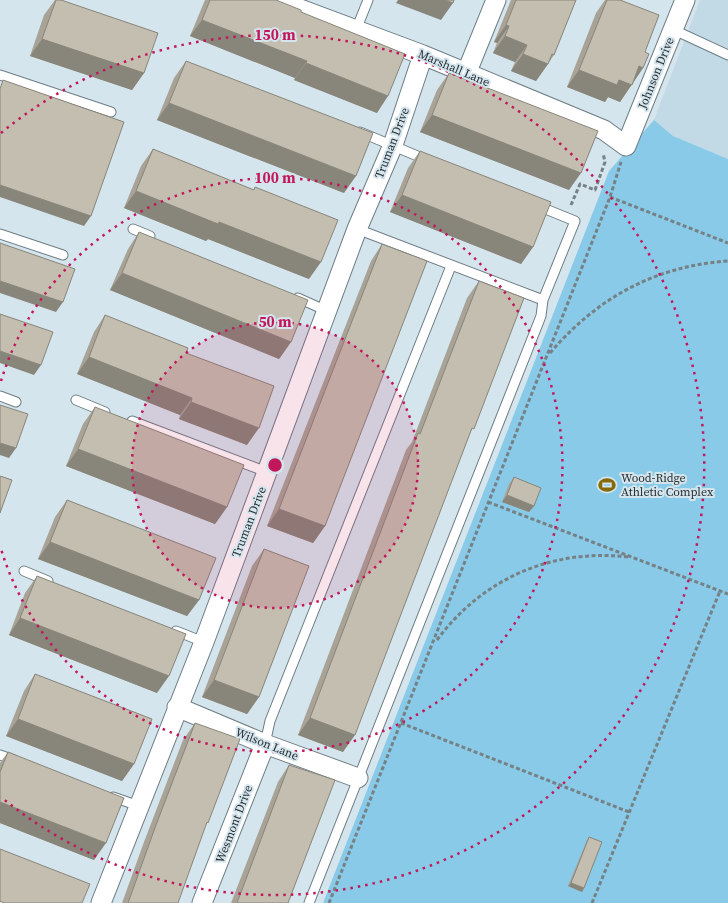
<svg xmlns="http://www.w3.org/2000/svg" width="728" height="903" viewBox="0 0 728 903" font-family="'Source Serif 4',serif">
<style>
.built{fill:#c1dae6}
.green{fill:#88cae8}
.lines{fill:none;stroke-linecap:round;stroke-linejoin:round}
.service-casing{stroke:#6e7d85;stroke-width:11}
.minor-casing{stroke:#6e7d85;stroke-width:21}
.path{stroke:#768186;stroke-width:3;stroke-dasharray:4 2.5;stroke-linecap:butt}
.service{stroke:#fff;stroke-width:9}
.minor{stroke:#fff;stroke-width:19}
.wall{fill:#a8a396}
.shaded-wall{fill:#88857a}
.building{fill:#c3beaf;stroke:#88857a}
.ring{fill:none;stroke:#c2185b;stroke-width:2.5;stroke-dasharray:2.5 5}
.labels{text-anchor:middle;stroke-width:4;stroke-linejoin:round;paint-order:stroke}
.street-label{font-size:12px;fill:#282e31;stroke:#d4e5ed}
.poi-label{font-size:12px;fill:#282e31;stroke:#d4e5ed;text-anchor:start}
.centre{fill:#c2185b;stroke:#d4e5ed;stroke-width:2.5}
.ring-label{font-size:15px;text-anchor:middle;font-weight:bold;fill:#c2185b;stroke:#d4e5ed;stroke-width:4;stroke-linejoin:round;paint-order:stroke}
</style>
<rect width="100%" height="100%" fill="#d4e5ed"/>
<!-- built -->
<path class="built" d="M700,0H728V159L673,136L654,120Z"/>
<!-- green -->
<path class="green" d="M654,120L673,136L728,159V903H323L609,171Z"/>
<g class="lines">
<!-- service casing -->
<g class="service-casing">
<path id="service" d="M356,30L368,0
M674,30L728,55
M0,75L111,112
M360,132L427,160
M133,229L150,236
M357,229L543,300L575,221L538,206
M0,234L63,255
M298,298L327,311
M0,396L16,402
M76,400L105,412
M132,421L267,472
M24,571L48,581
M176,631L204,642
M265,744L270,721L451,266
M0,755L14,760
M113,797L139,806
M309,903L541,316L543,300"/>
</g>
<!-- minor casing -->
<g class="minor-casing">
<path id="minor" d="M276,0L423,55L604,130L626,146L685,0
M466,74L496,0
M177,707L265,744L358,778
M101,903L204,642L357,229L393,145L423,55
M202,903L265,744"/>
</g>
<!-- path -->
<path class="path" d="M610,197L728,243
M571,205L580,184L595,190L605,162L603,153
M550,353C597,298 655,266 728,261
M488,502L728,594
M437,640C482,579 552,548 628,557
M401,723L629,812
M329,903L610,197L621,162
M592,903L720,591"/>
<!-- service -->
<use href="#service" class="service"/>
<!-- minor -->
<use href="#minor" class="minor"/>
</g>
<!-- wall -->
<path class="wall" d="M55,0H61L144,73L132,90L30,56L44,15Z
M205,0H276L301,12L377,113L294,80L295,78L190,36Z
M511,0H576L554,55L536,81L511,71L515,62L493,53L497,43L494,42Z
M605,0H620L645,52L643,68L620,102L608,97L605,102L567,87L596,13Z
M186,61L344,193L157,120L174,78Z
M449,73L569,190L420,132L437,90Z
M153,149L254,190L255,187L309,279L208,239L206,241L124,208L141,166Z
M420,151L533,247L521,264L390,212L408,168Z
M139,232L291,342L279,359L110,290L128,249Z
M382,244L325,526L313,543L267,526L371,261Z
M479,281L468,437L343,752L298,735L406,450L412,442L467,298Z
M105,315L186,353L247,445L179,419L180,415L77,374L94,332Z
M95,407L227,507L215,524L66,466L83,424Z
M514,477L534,506L529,512L502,502L509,484Z
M67,500L199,600L187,616L38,559L55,517Z
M264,549L259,697L247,714L202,697L252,566Z
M37,576L157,693L9,635L25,593Z
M35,674L134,764L122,781L6,736L24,691Z
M195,723L178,903H122L144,842L183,740Z
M8,752L94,860L0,823V763Z
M289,765L288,903H231L278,782Z
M589,837L584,888L582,892L568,886L587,840Z"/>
<!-- shaded-wall -->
<path class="shaded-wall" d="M398,0H445L453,3L441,20L396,3Z
M202,20L307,61L295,78L190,36Z
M506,25L509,26L497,43L494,42Z
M505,36L527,45L515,62L493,53Z
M42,39L144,73L132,90L30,56Z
M523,54L548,64L536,81L511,71Z
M306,63L388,96L377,113L294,80Z
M639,66L643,68L620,102L608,97L605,102L567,87L579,70Z
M169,103L356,176L344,193L157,120Z
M432,115L581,173L569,190L420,132Z
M0,185L91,216L84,226L0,197Z
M136,191L219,222L321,262L309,279L208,239L206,241L124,208Z
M402,195L533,247L521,264L390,212Z
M122,273L291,342L279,359L110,290Z
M0,281L63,302L56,312L0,293Z
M0,351L41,365L34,375L0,363Z
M89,357L192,398L180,415L77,374Z
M191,402L259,428L247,445L179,419Z
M0,443L16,448L9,458L0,455Z
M78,449L227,507L215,524L66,466Z
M507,495L534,506L529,512L502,502Z
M279,509L325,526L313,543L267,526Z
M50,542L199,600L187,616L38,559Z
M20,618L169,676L157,693L9,635Z
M214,680L259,697L247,714L202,697Z
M310,718L355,735L343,752L298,735Z
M18,719L134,764L122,781L6,736Z
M0,802L106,843L94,860L0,823Z
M571,883L584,888L582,892L568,886Z"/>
<!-- building -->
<path class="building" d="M56,0H61L158,33L144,73L42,39Z
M210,0H276L301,10V12L405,54L388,96L306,63L307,61L202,20Z
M445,0H454L453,3Z
M516,0H576L554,55L552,54L548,64L523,54L527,45L505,36L509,26L506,25Z
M607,0H620L659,15L645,52L649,54L643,68L639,66L632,85L619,80L617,85L579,70Z
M186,61L373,133L356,176L169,103Z
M449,73L598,131L581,173L432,115Z
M3,80L124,122L91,216L0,185V89Z
M153,149L254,190L255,187L338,220L321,262L219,222L218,224L136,191Z
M420,151L551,202L533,247L402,195Z
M139,232L308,300L291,342L122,273Z
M0,243L75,269L63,302L0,281Z
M382,244L427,261L325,526L279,509Z
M479,281L524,298L474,429L472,428L355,735L310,718L418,433L420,434Z
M0,314L53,332L41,365L0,351Z
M105,315L188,348L186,353L274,386L259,428L191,402L192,398L89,357Z
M0,405L28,414L16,448L0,443Z
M95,407L244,465L227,507L78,449Z
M0,476L12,480L0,513Z
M514,477L541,488L534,506L507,495Z
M67,500L216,558L199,600L50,542Z
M264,549L309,566L259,697L214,680Z
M37,576L186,634L169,676L20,618Z
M35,674L152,719L134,764L18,719Z
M195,723L240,739L208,823L207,822L178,903H128L156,825Z
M8,752L124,798L106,843L0,802V772Z
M289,765L335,780L288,903H237Z
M589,837L602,842L584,888L571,883Z
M0,849L90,884L82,903H4L0,901Z"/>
<!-- distance rings -->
<circle cx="275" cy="465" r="143" fill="#c2185b" fill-opacity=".12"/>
<g class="ring">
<circle cx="275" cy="465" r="143"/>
<path d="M1 381A287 287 0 1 1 1 549"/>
<path d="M1 133A430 430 0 1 1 1 797"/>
</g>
<!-- icons -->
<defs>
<g id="stadium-bare" transform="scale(1.35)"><path d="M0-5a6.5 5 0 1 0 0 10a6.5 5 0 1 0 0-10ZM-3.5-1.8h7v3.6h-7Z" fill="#866a07" stroke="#d4e5ed" stroke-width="2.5" paint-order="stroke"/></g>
</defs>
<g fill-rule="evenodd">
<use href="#stadium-bare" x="607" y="485"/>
</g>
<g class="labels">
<!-- street labels -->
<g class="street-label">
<text transform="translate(454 68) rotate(23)" y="4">Marshall Lane</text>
<text transform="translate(656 73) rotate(-68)" y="4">Johnson Drive</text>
<text transform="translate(392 143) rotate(-69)" y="4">Truman Drive</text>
<text transform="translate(249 522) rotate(-69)" y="4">Truman Drive</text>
<text transform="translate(267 744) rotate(22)" y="4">Wilson Lane</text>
<text transform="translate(234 824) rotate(-69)" y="4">Wesmont Drive</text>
</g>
<!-- poi labels -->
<g class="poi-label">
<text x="621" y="482">Wood-Ridge<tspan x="621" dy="14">Athletic Complex</tspan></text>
</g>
</g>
<circle cx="275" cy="465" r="8" class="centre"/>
<g class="ring-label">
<text x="275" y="40">150 m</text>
<text x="275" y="183">100 m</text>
<text x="275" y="327">50 m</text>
</g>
</svg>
